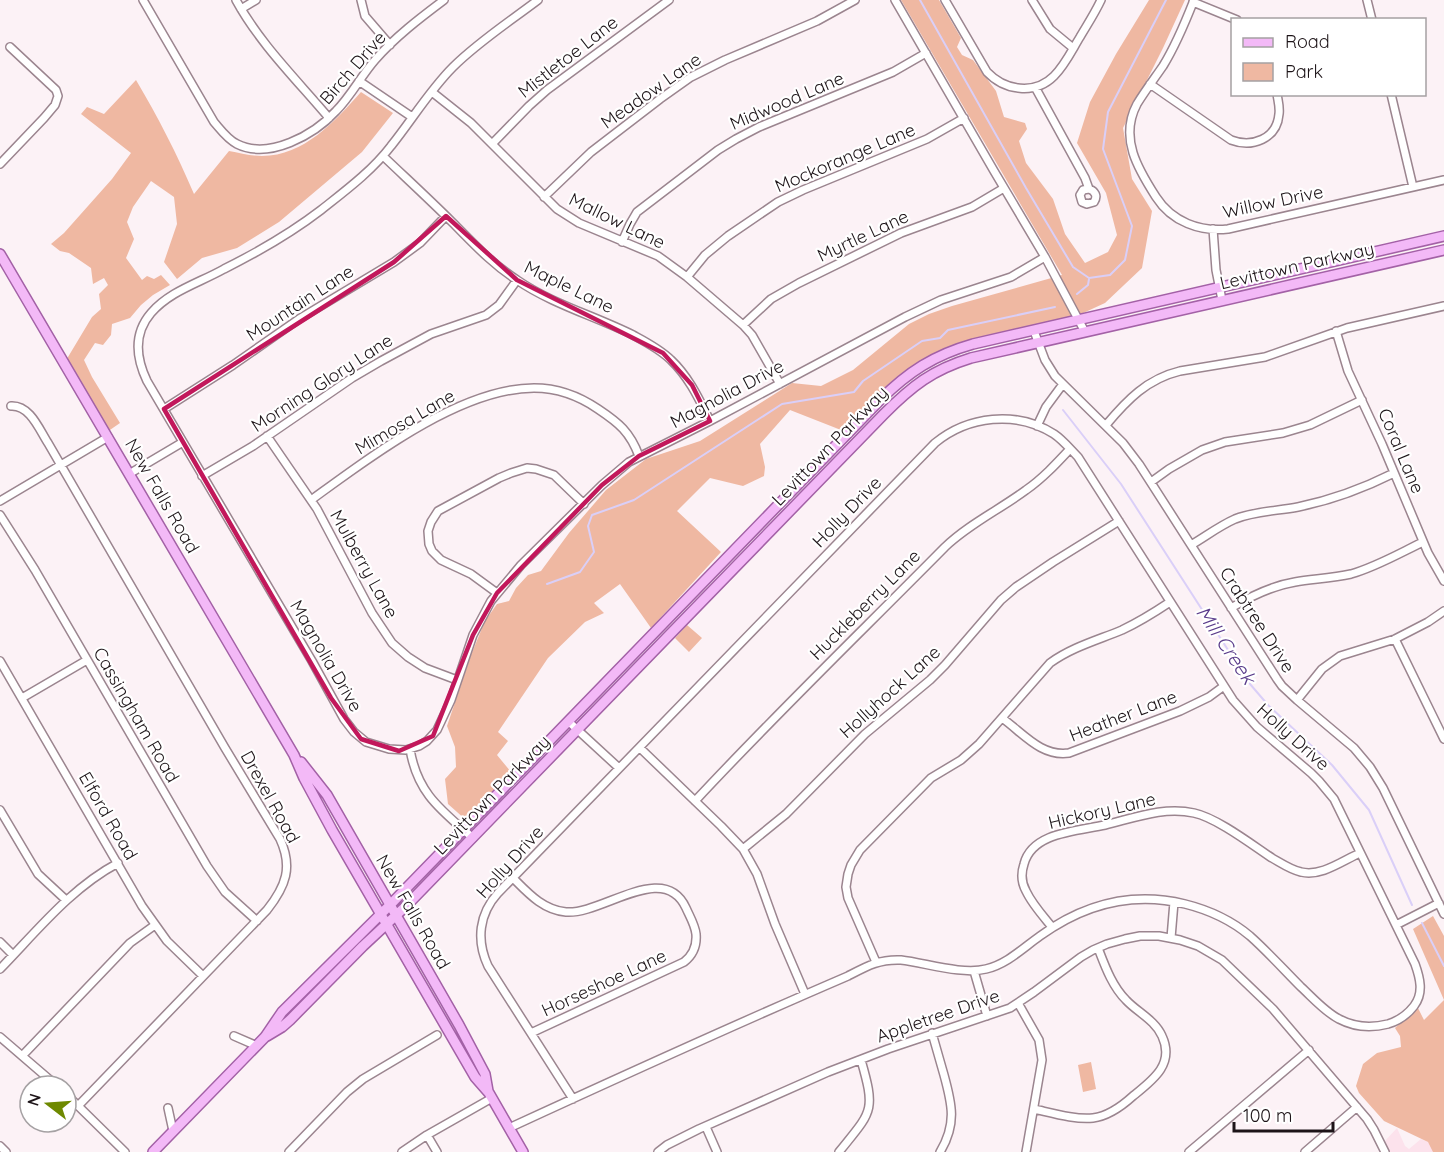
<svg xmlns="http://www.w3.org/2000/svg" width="1444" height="1152" viewBox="0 0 1444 1152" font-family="Quicksand,sans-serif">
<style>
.built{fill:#fce2ec}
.green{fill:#efb8a2}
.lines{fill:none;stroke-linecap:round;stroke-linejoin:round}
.stream{stroke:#dacff8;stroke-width:2}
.minor-casing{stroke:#9b858f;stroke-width:10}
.major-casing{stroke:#a361a6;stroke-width:12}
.minor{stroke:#fff;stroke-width:7}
.major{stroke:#f3b9f7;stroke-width:9}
.marked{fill:none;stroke:#c2185b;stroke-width:4.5;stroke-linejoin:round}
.labels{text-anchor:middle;stroke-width:4.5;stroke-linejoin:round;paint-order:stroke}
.street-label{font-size:18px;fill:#1d1418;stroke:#fff}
.water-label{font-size:20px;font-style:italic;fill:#5a3c8b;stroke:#fff}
</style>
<rect width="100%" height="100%" fill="#fcf2f6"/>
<!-- built -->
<path class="built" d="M1397,1128L1405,1146L1409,1149L1421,1139L1428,1142L1440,1152H1388L1385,1141Z"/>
<!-- green -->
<path class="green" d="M901,0H939L961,38L957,47L962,55L973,60L996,91L1004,117L1025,123L1027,129L1019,141L1026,163L1053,199L1065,234L1085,263L1108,252L1117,235L1106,193L1077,143L1090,102L1116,54L1149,0H1185L1163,48L1123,128L1132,179L1152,211L1142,268L1105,303L1081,314L1048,323L989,336L910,368L859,416L841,430L790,410L760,444L765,467L764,476L743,486L710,478L677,511L721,552L651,628L620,584L594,603L604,613L585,622L548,658L498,732L508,741L497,755L511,772L466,820L448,804L445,779L456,767L455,747L447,726L471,655L485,621L497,604L509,601L516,588L528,575L541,571L569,533L606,490L646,459L700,441L792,383L821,386L853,370L909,324L929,314L952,306L1062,275Z
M136,80C158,117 177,154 194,194L229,151C240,153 251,156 262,156C304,156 335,121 361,92L393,113L362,152L279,222L237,248L202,258L177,279L164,262L177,224L174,197L151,181L133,207L127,222L134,239L126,258L142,280L147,276L154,279L161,275L170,285L153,295L141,305L130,318L112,324L111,335L103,345L95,343L84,360L92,377L120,423L107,432L65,362L92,317L101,309L99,294L108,285L104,278L93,284L91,268L69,253L60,251L51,244L64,233L112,179L131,153L81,114L87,107L104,114Z
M687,625L702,638L689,652L675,638Z
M1433,916L1444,936V1152H1433L1428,1142L1384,1121L1359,1093L1356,1086L1363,1064L1377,1053L1401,1047L1400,1036L1395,1028L1417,1006L1424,1020L1444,1000L1413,929Z
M1091,1062L1096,1089L1083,1092L1078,1065Z"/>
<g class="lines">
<!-- stream -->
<path class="stream" d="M920,0L1026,188L1073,267L1089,278L1110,275L1125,260L1132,226L1103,149L1108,112L1166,0
M1077,294L1088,285L1089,279
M1063,410L1121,484L1250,684L1268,705L1332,765L1369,810L1412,905
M547,584L580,572L594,552L588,526L592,515L634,500L782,404L854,392L863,381L922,341L940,338L948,330L1055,307
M1422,923L1444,966"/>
<!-- minor casing -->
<g class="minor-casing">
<path id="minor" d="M143,0L214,122C221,130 227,139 237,144C269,160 314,135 336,111C351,96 361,76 375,60C395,37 420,18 444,0
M236,0C260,44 297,80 329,118
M361,0L365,16L390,45
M538,0C509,22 478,42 453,67C429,91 412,120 391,146C372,171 345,191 321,210C291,233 258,252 224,269C199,283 170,291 151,313C133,334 136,358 147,381L312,661L344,719L354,732L366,742L389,749L406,750L419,746L427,741L437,730L451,700L473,635L491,601L521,565L602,485L629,462L710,421L905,317L941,300L1011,277L1045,257
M895,0L994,171L1045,257L1085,332
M945,0L987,72C1005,91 1035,95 1054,76C1065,65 1072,50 1080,37C1087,25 1095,13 1101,0
M1032,0L1050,29L1073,48
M1194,0C1185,23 1176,45 1163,66C1154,79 1145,91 1137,104C1119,138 1138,169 1156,197C1172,222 1200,232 1228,229L1444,180
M1367,0L1372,20
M1193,2L1237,20
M241,9L256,0
M359,81L412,117
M1150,84L1231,140C1252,148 1277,139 1279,114C1280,107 1278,101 1277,94
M1035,87L1085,178L1089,189C1095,191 1098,196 1094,202L1087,204L1082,202L1080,195L1083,190L1089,189
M432,92L471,123L557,209L579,223L658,256L687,277L743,325L752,335L780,384
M1391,94L1413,187
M492,144L529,106L547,90L669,0
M383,156C406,178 430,200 452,222C473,243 492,264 517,280C552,304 595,316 633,335C646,342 660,349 671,360C689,377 699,399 710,421
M0,164L44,118L55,105L58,96L56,90L10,47
M544,197L591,152L660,99L691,77L725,60L817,21L855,0
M1213,229L1216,270L1222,300
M622,242L630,224L637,212L718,150L736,139L759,127L893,72L926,53
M687,277L705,255L728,236L778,202L803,190L927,139L964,118
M743,325L771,299L799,283L901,233L972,207L1004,188
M1034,331L1045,360L1055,376L1123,443L1139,464L1277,679L1282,686L1297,700L1354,748L1370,767L1383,788L1444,914
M1336,331L1348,371L1382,444L1428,553L1444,581
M11,406C30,405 39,429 48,443L225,748L280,839C293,867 286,886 267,910L78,1106
M164,409L233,365L299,319L394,262L420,243L446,216
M1106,425C1127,400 1147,379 1180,371L1265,357L1347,328L1444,306
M1037,426L1046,407L1063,384
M267,436L317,509L372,613L392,643L408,657L425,668L457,680
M129,474L183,442
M202,476L253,446L352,378L381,361L431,334L486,315L499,305L517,280
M1151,482L1169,469L1202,450L1225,442L1283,433L1310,425L1362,400
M311,500C369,458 460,388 534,388C557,388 579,396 598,409C619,423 630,432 639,456
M0,501L108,437
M0,515L35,570L207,866L225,892L257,921
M1191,545C1205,537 1219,526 1235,519C1255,511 1277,511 1298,507C1332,500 1364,488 1394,473
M497,593L471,574L441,560L432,551L429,544L428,531L431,522L438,511L499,478L511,473L527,468L536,469L554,475L584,504
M1231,608C1251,596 1271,586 1295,582C1314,579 1332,578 1351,574C1376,567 1400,553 1423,542
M1395,639L1444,739
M0,661L142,906L167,941L203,976
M22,698L87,660
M1297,700L1322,669L1340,656L1395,639L1428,622L1444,611
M1002,718C1023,733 1041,757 1069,753L1180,711L1209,697L1224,686
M569,722L619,768
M640,748L721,826L743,849L757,874L775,924L805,994
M410,749C417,793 441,810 473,838
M695,801C776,714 862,631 945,547C969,524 999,510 1026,490C1042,479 1056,464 1070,449
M0,810L38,874L66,900
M743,849L786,814L865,734L930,680L945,665L1001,600L1016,587L1053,562L1119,521
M513,878C528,893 543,910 566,912C602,915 664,860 686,908C690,917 695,925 696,934C697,946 693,955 684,962L531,1033
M1396,925L1439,903
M1052,927C1043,916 1032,904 1026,891C1021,882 1021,873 1024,864C1032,832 1078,831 1105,825C1134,818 1164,806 1194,813C1217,818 1251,844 1272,858C1281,863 1291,870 1301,872C1321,877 1342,861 1360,853
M1171,938L1174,902
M0,942L13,955
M876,962L848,898L846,887L848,874L851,865L860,850L931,778L961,760L979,744L1050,663C1072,647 1098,640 1122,630C1139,622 1155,612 1170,602
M0,969C37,931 71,888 118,863
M974,971L987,1016
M1018,1003L1039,1040L1042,1060L1026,1152
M932,1033C936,1047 940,1061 944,1075C952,1104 957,1124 940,1152
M234,1036L257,1046
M0,1037L57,1086
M23,1055L130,943L155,925
M66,1094L125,1152
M168,1108L173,1131
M1034,1109C1052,1113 1076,1120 1093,1118C1109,1116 1122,1106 1133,1096C1153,1080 1175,1064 1162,1036C1155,1020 1137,1012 1126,1000C1112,986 1105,966 1098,948
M706,1127L717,1152
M509,1128C622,1076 734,1025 848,976C867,966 879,959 901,960C926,963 962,975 986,969C1007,964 1023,948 1040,936C1084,904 1131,891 1185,904C1209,910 1231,920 1250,936C1268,952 1284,970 1301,987C1313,998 1325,1012 1339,1019C1354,1027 1372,1028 1388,1024C1398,1021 1407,1015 1414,1006C1424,993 1420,978 1415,964L1334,799L1319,781L1311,773L1257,727L1233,700L1078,457C1070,449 1063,440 1054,434C1016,410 968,416 935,443L498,893C479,914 476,940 488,966L573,1099
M427,1135L437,1152
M0,1146L6,1152
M289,1152L347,1092L363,1079L437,1035
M402,1152L427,1135L492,1098
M658,1152L667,1145L699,1129L828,1072L888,1049L1010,1008L1034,992L1081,957L1093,950L1107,944L1125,939L1140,936H1159L1180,940L1198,946L1222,960L1273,1009L1367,1119L1374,1130L1385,1152
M839,1152C872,1111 876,1112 861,1060
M1189,1152L1309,1050
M1305,1152L1357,1107"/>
</g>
<!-- major casing -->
<g class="major-casing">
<path id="major" d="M0,254L294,755L304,778L332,830L475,1077L489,1093L523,1152
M301,762L327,795L459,1025L485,1074L488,1091
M267,1036L282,1027L290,1020L363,946L406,906L884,414C912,386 932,370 971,358L1444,250
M153,1152L265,1037L282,1012L390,905L880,400C908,372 934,355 973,344L1444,236"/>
</g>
<!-- minor -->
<use href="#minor" class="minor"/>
<!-- major -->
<use href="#major" class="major"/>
</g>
<!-- marked area -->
<path class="marked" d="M446,216L517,280L663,353L692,385L710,421L639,456L602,485L497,593L473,635L433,736L399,751L361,739L331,698L164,409L394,262Z"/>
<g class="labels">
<!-- street labels -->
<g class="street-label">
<text transform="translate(568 57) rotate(-38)" y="6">Mistletoe Lane</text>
<text transform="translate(353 68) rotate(-49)" y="6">Birch Drive</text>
<text transform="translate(651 91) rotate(-35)" y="6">Meadow Lane</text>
<text transform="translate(787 101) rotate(-23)" y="6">Midwood Lane</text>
<text transform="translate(845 158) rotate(-23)" y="6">Mockorange Lane</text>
<text transform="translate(1273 202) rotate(-12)" y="6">Willow Drive</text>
<text transform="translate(617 221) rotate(26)" y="6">Mallow Lane</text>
<text transform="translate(863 236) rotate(-25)" y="6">Myrtle Lane</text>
<text transform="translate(1297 266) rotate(-13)" y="6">Levittown Parkway</text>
<text transform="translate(569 287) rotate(26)" y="6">Maple Lane</text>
<text transform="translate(300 303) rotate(-33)" y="6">Mountain Lane</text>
<text transform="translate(322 383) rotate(-33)" y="6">Morning Glory Lane</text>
<text transform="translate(727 394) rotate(-28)" y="6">Magnolia Drive</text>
<text transform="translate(405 422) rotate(-30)" y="6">Mimosa Lane</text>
<text transform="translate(830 446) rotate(-46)" y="6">Levittown Parkway</text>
<text transform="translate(1401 451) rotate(67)" y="6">Coral Lane</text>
<text transform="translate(162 496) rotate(60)" y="6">New Falls Road</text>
<text transform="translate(847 512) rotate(-46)" y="6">Holly Drive</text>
<text transform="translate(364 564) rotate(61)" y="6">Mulberry Lane</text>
<text transform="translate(865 605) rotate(-45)" y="6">Huckleberry Lane</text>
<text transform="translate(1257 620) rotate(57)" y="6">Crabtree Drive</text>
<text transform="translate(326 656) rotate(60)" y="6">Magnolia Drive</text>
<text transform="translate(890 692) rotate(-42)" y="6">Hollyhock Lane</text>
<text transform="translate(136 715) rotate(60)" y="6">Cassingham Road</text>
<text transform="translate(1123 716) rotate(-21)" y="6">Heather Lane</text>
<text transform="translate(1293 737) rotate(42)" y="6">Holly Drive</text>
<text transform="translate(492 795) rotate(-46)" y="6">Levittown Parkway</text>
<text transform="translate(270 797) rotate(61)" y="6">Drexel Road</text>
<text transform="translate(1102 811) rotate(-13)" y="6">Hickory Lane</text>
<text transform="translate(108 816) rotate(60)" y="6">Elford Road</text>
<text transform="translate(510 862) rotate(-48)" y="6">Holly Drive</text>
<text transform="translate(413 912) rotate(60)" y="6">New Falls Road</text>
<text transform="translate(604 983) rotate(-25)" y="6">Horseshoe Lane</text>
<text transform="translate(938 1016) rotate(-19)" y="6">Appletree Drive</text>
</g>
<!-- water labels -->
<g class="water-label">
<text transform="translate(1226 645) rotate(56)" y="7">Mill Creek</text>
</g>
</g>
<!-- legend -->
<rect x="1231" y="18" width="195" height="78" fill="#ffffff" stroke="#a5a1a3" stroke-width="1.5"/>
<rect x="1243" y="38" width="30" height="9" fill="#f3b9f7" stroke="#a5a1a3" stroke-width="1.5"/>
<text x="1285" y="48" font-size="18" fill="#1d1418">Road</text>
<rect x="1243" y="63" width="30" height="18" fill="#efb8a2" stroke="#a5a1a3" stroke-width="1.5"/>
<text x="1285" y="78" font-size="18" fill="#1d1418">Park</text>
<!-- north arrow -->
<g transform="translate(48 1104) rotate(287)"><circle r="28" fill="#ffffff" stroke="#a5a1a3" stroke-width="1.5"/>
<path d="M0-4.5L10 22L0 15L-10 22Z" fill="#6e8900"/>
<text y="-9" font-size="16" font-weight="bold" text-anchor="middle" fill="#1d1418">N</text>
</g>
<!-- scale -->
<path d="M1234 1122v9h99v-9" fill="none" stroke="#1d1418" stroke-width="3"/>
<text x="1243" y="1122" font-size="18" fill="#1d1418" stroke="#ffffff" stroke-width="4.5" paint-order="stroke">100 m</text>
</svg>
